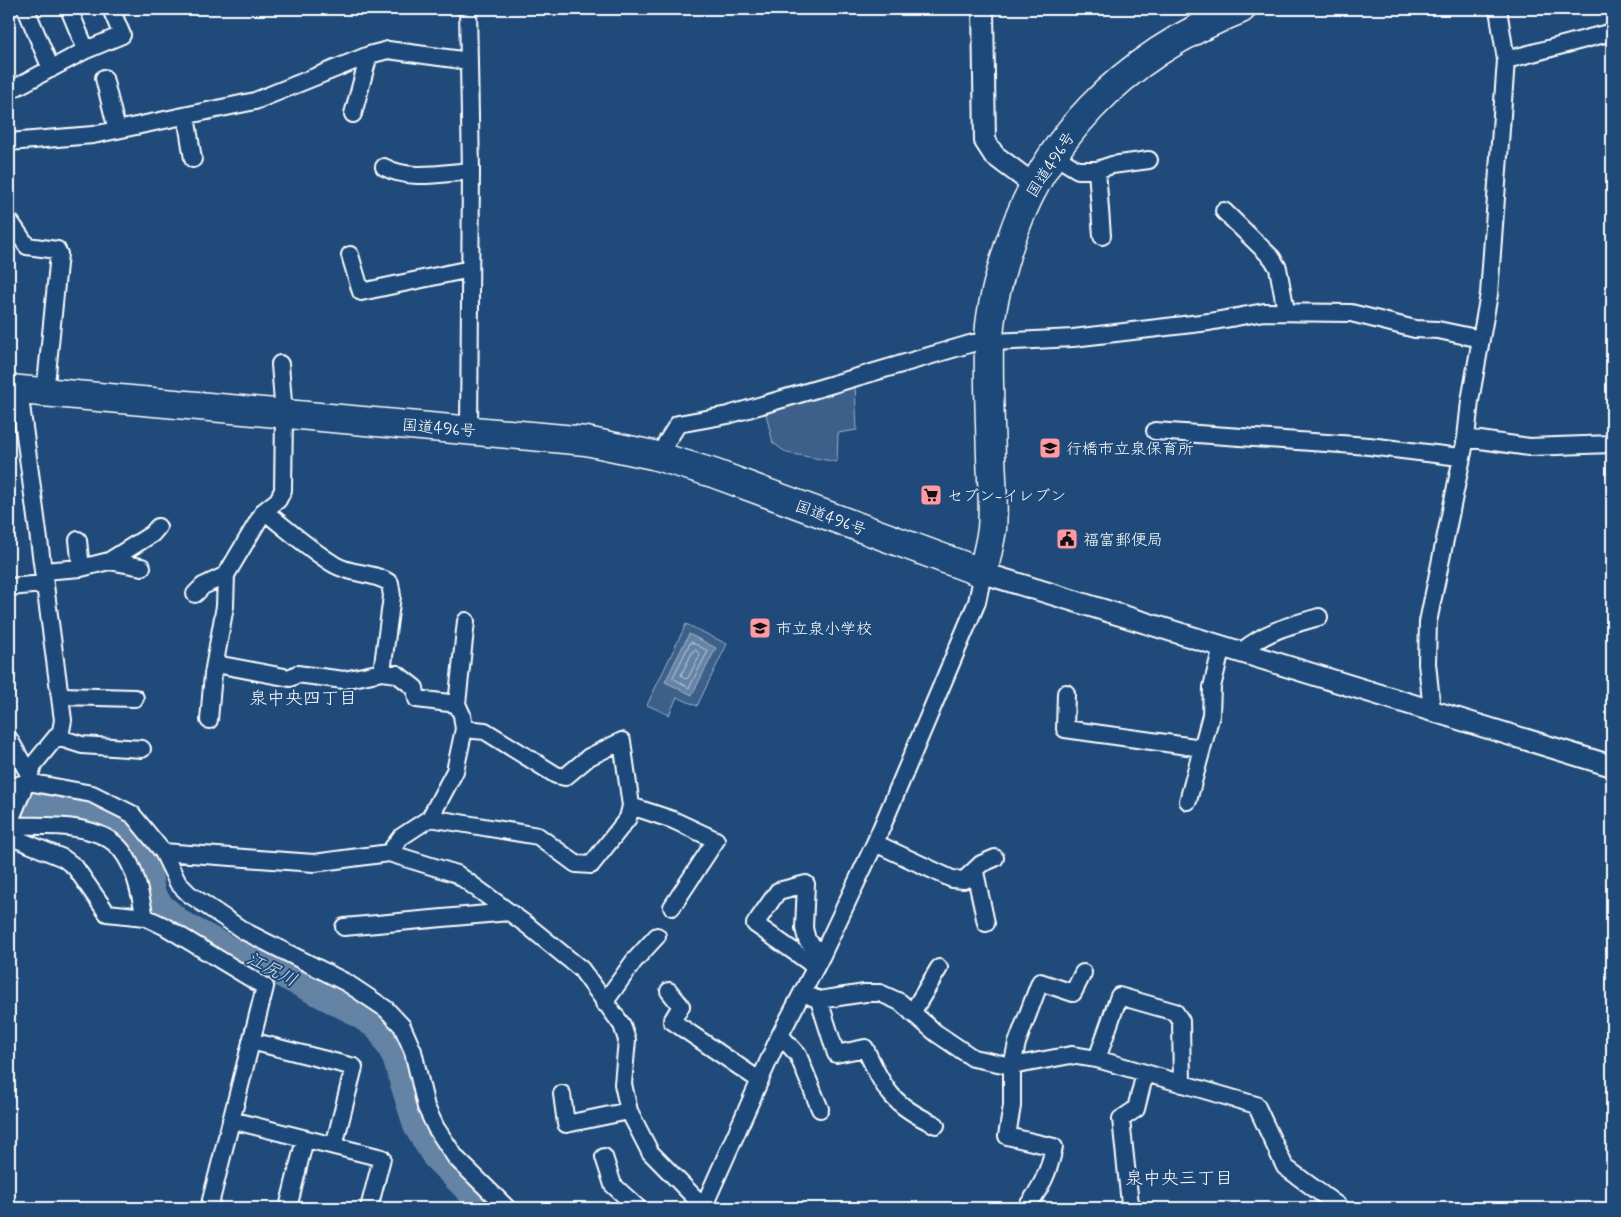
<svg xmlns="http://www.w3.org/2000/svg" width="1621" height="1217" viewBox="0 0 1621 1217" font-family="Mynerve,'Klee One',sans-serif">
<style>
.green{fill:#3c618b;stroke:#9eb0c5}
.water{fill:#6583a4;stroke:#a3b5c8}
.lines{fill:none;stroke-linecap:round;stroke-linejoin:round}
.shore{stroke:#c1cddb;stroke-width:1}
.river{stroke:#6583a4;stroke-width:25}
.minor-casing{stroke:#fff;stroke-width:20}
.tertiary-casing{stroke:#fff;stroke-width:24}
.trunk-casing{stroke:#fff;stroke-width:31}
.minor{stroke:#1f4a7a;stroke-width:16}
.tertiary{stroke:#1f4a7a;stroke-width:20}
.trunk{stroke:#1f4a7a;stroke-width:28}
.labels{text-anchor:middle;stroke-width:4;stroke-linejoin:round;paint-order:stroke}
.street-label{font-size:16px;fill:#fff;stroke:#1f4a7a}
.poi-label{font-size:16px;fill:#fff;stroke:#1f4a7a;text-anchor:start}
.neighbourhood-label{font-size:18px;fill:#fff;stroke:#1f4a7a}
.water-label{font-size:18px;font-style:italic;fill:#d8e0e8;stroke:#1f4a7a}
</style>
<rect width="100%" height="100%" fill="#1f4a7a"/>
<filter id="ink" filterUnits="userSpaceOnUse"><feTurbulence type="fractalNoise" baseFrequency=".02" numOctaves="2"/><feDisplacementMap in="SourceGraphic" scale="10" xChannelSelector="R" yChannelSelector="G"/><feConvolveMatrix kernelMatrix="1 2 1 2 8 2 1 2 1" color-interpolation-filters="sRGB"/></filter>
<g filter="url(#ink)">
<!-- green -->
<path class="green" d="M855,384L857,430L838,433L837,462L787,453L773,443L765,410Z
M686,624L727,644L697,706L677,697L669,715L647,705Z"/>
<!-- water -->
<path class="water" d="M689,634L716,648L692,695L665,682Z"/>
<g class="lines">
<!-- shore -->
<path class="shore" d="M691,642L708,651L689,688L673,678Z
M696,650L700,655L688,678L685,679L681,675L693,651Z"/>
<!-- river -->
<path class="river" d="M9,805L32,803L70,808L107,817L129,834L146,854L153,894L162,906L182,923L232,950L352,1011L379,1029L394,1056L416,1127L435,1158L485,1208"/>
<!-- minor casing -->
<g class="minor-casing">
<path id="minor" d="M26,9L51,69
M69,9L86,50
M468,9L471,171L469,429
M1506,60L1612,32
M104,78L117,130
M9,91L86,50L122,35L111,9
M353,114L369,55L388,50L469,61
M186,116L193,159
M9,142L93,135L255,101L369,55
M1053,155L1078,170H1097L1112,165L1149,160
M384,167C410,181 442,173 471,171
M1097,170L1102,236
M1224,211L1272,258L1278,268L1286,311
M9,220L27,246L57,250L59,254L45,394
M350,255L361,292L470,269
M1155,431L1369,446L1460,457
M1466,438L1529,447L1612,444
M663,458L666,443L678,424L728,415L973,343L1073,338L1209,322L1264,312L1351,313L1415,329L1438,330L1481,339
M264,511C287,529 310,550 335,565C352,575 374,572 390,583L392,596L382,672
M109,561L152,534L158,527
M81,568L109,561L142,567
M43,571L81,568L78,540
M9,587L44,584
M195,594L203,586L226,575
M1241,652C1264,632 1290,625 1319,617
M216,664L290,678L297,674L344,680L382,672L397,674L415,688L417,699L457,704
M1066,693L1065,729L1202,748
M61,696L135,698
M1432,711L1427,663L1428,622L1466,438L1470,401L1489,294L1506,60L1498,9
M209,720L213,674L225,606L226,575L264,511L278,500L283,490L284,415L280,364
M57,737L82,745L142,749
M9,739L30,776
M9,788L28,782L92,794L132,814L163,852L178,883L189,894L244,931L347,983L386,1009L402,1026L413,1051L426,1107L436,1128L456,1158L507,1208
M1188,801L1211,715L1212,687L1222,646
M631,806L673,820L716,840L672,907
M430,818L538,836L576,864L591,865L628,818L631,806L622,741L589,757L565,777L556,775L485,731L464,729
M9,823L34,764L61,731L63,720L19,390
M9,826C42,826 100,821 122,851C136,869 140,895 145,917
M9,836L63,858L75,867L107,913L145,917L164,926L265,987L209,1208
M875,843L952,879L964,880L981,864L995,858
M163,852L314,863L389,853L457,874L527,925L581,969L622,1025L627,1040L623,1084L629,1111L650,1152L704,1207
M389,853L401,837L430,818L455,771L464,729L462,715L457,704L466,621
M975,872L986,923
M344,927L509,912
M816,967L755,924L778,891L806,884L804,928L807,940L822,955
M669,991L681,1006L672,1021L759,1080
M803,993L819,1000L865,993H880L900,1002L936,1033L973,1058L1012,1066L1071,1055L1097,1059L1256,1105L1285,1167L1341,1208
M819,1000L836,1054L865,1048C885,1091 892,1105 936,1125
M604,1003L634,961L657,936
M912,1013L939,968
M780,1035L798,1055L820,1109
M251,1041L354,1067L334,1146
M1097,1059L1119,996L1175,1012L1181,1021L1182,1084
M562,1094L566,1124L629,1111
M231,1120L382,1158L369,1208
M604,1157L613,1185L638,1208
M288,1208L305,1139
M703,1208L780,1035L822,955L875,843L977,602L983,573
M1026,1208C1041,1188 1049,1172 1054,1147L1007,1136L1012,1106V1066L1017,1043L1040,982L1073,993L1083,973
M1135,1208L1130,1204L1121,1119L1136,1109L1145,1073"/>
</g>
<!-- tertiary casing -->
<g class="tertiary-casing">
<path id="tertiary" d="M983,9L985,141L994,155L1034,185
M983,573L1612,766"/>
</g>
<!-- trunk casing -->
<g class="trunk-casing">
<path id="trunk" d="M9,389L586,441L653,455L713,473L983,573C986,558 990,543 992,529C994,505 992,481 991,457C990,419 988,381 989,343C989,317 996,290 1003,265C1037,141 1124,55 1241,9"/>
</g>
<!-- minor -->
<use href="#minor" class="minor"/>
<!-- tertiary -->
<use href="#tertiary" class="tertiary"/>
<!-- trunk -->
<use href="#trunk" class="trunk"/>
</g>
</g>
<!-- icons -->
<defs>
<g id="school-square" transform="scale(1.125)"><rect x="-9" y="-9" width="18" height="18" rx="4" fill="#ff9aa2" stroke="#1f4a7a"/><path d="M0-5L7-2L0 1L-7-2ZM-4 1L0 2.5L4 1V4Q0 6-4 4Z" fill="#111"/></g>
<g id="supermarket-square" transform="scale(1.125)"><rect x="-9" y="-9" width="18" height="18" rx="4" fill="#ff9aa2" stroke="#1f4a7a"/><path d="M-6-5.5h2.5l.6 2H6L4.5 2H-2.5L-4.4-4H-6ZM-1.5 3.2a1.3 1.3 0 1 0 .1 0ZM3 3.2a1.3 1.3 0 1 0 .1 0Z" fill="#111"/></g>
<g id="civic-square" transform="scale(1.125)"><rect x="-9" y="-9" width="18" height="18" rx="4" fill="#ff9aa2" stroke="#1f4a7a"/><path d="M-.6-6.5H3V-4.5H.6V-3L4-1V1h2V6H-6V1h2V-1L-.6-3ZM-1.2 2.5V6h2.4V2.5Z" fill="#111"/></g>
</defs>
<g fill-rule="evenodd">
<use href="#school-square" x="1050" y="448"/>
<use href="#supermarket-square" x="931" y="495"/>
<use href="#civic-square" x="1067" y="539"/>
<use href="#school-square" x="760" y="628"/>
</g>
<g class="labels">
<!-- street labels -->
<g class="street-label">
<text transform="translate(1050 164) rotate(-57)" y="6">国道496号</text>
<text transform="translate(439 427) rotate(5)" y="6">国道496号</text>
<text transform="translate(831 517) rotate(20)" y="6">国道496号</text>
</g>
<!-- poi labels -->
<g class="poi-label">
<text x="1066" y="454">行橋市立泉保育所</text>
<text x="947" y="501">セブン-イレブン</text>
<text x="1083" y="545">福富郵便局</text>
<text x="776" y="634">市立泉小学校</text>
</g>
<!-- neighbourhood labels -->
<g class="neighbourhood-label">
<text x="303" y="704">泉中央四丁目</text>
<text x="1179" y="1184">泉中央三丁目</text>
</g>
<!-- water labels -->
<g class="water-label">
<text transform="translate(272 969) rotate(27)" y="6">江尻川</text>
</g>
</g>
<!-- margin -->
<rect width="1621" height="1217" fill="none" stroke="#1f4a7a" stroke-width="30"/>
<rect x="15" y="15" width="1591" height="1187" fill="none" stroke="#fff" stroke-width="2" filter="url(#ink)"/>
</svg>
